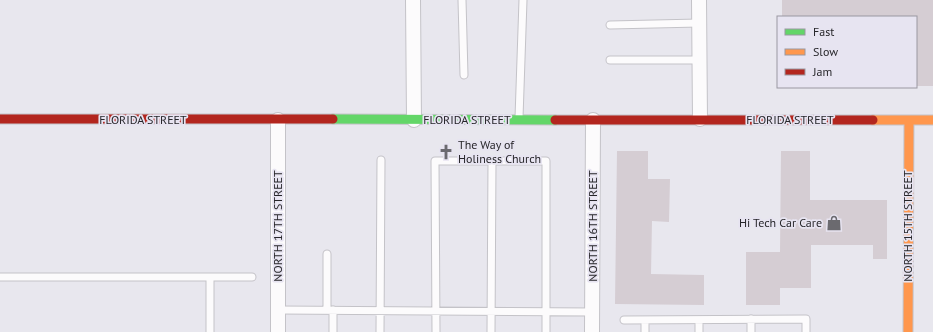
<svg xmlns="http://www.w3.org/2000/svg" width="933" height="332" viewBox="0 0 933 332" font-family="'PT Sans',sans-serif">
<style>
.building{fill:#d5cdd3}
.lines{fill:none;stroke-linecap:round;stroke-linejoin:round}
.lane-casing{stroke:#c4c3c8;stroke-width:9}
.street-casing{stroke:#c4c3c8;stroke-width:16}
.fast-casing{stroke:#c4c3c8;stroke-width:11}
.slow-casing{stroke:#c4c3c8;stroke-width:11}
.jam-casing{stroke:#c4c3c8;stroke-width:11}
.lane{stroke:#fcfbfc;stroke-width:7}
.street{stroke:#fcfbfc;stroke-width:14}
.fast{stroke:#63d668;stroke-width:9}
.slow{stroke:#ff974d;stroke-width:9}
.jam{stroke:#b3261e;stroke-width:9}
.labels{text-anchor:middle;stroke-width:3.5;stroke-linejoin:round;paint-order:stroke}
.street-label{font-size:12px;fill:#27262a;stroke:#e7e4f1}
.poi-label{font-size:12px;fill:#27262a;stroke:#e7e4f1;text-anchor:start}
</style>
<rect width="100%" height="100%" fill="#e8e7ee"/>
<!-- building -->
<path class="building" d="M782,0H933V86H916V17H782Z
M617,151H648V179H670L669,222L652,221L651,274L704,275V305L615,304Z
M781,151H810V200H887V259H873V245H811V288H780V305H746V252H780Z"/>
<g class="lines">
<!-- lane casing -->
<g class="lane-casing">
<path id="lane" d="M462,0L464,75
M610,25L699,23
M610,60H699
M519,118L523,0
M327,254V310
M0,277H252
M278,310L593,312
M624,320L806,319V332
M210,332V277
M333,332V310
M380,332L381,160
M436,332L435,161H546V332
M491,332L492,161
M645,332V320
M699,332V320
M751,332V319"/>
</g>
<!-- street casing -->
<g class="street-casing">
<path id="street" d="M413,0L414,120
M699,0L700,119
M278,120V332
M592,332L593,120"/>
</g>
<!-- fast casing -->
<g class="fast-casing">
<path id="fast" d="M333,119L555,120"/>
</g>
<!-- slow casing -->
<g class="slow-casing">
<path id="slow" d="M873,120H933
M908,332L909,120"/>
</g>
<!-- jam casing -->
<g class="jam-casing">
<path id="jam" d="M0,119H333
M555,120H873"/>
</g>
<!-- lane -->
<use href="#lane" class="lane"/>
<!-- street -->
<use href="#street" class="street"/>
<!-- fast -->
<use href="#fast" class="fast"/>
<!-- slow -->
<use href="#slow" class="slow"/>
<!-- jam -->
<use href="#jam" class="jam"/>
</g>
<!-- icons -->
<defs>
<g id="church-bare" transform="scale(1.2)"><path d="M-1.2-6h2.4v3.5h3.3v2.4h-3.3V6h-2.4V-.1h-3.3v-2.4h3.3Z" fill="#6b6a6f" stroke="#e7e4f1" stroke-width="2.5" paint-order="stroke"/></g>
<g id="shop-bare" transform="scale(1.2)"><path d="M-5-2.5h2.3a2.7 3.5 0 0 1 5.4 0H5L5.5 6h-11ZM-1.5-2.5h3a1.5 2.3 0 0 0-3 0Z" fill="#6b6a6f" stroke="#e7e4f1" stroke-width="2.5" paint-order="stroke"/></g>
</defs>
<g fill-rule="evenodd">
<use href="#church-bare" x="446" y="152"/>
<use href="#shop-bare" x="834" y="223"/>
</g>
<g class="labels">
<!-- street labels -->
<g class="street-label">
<text x="143" y="124">FLORIDA STREET</text>
<text x="467" y="124">FLORIDA STREET</text>
<text x="790" y="124">FLORIDA STREET</text>
<text transform="translate(278 226) rotate(-90)" y="4">NORTH 17TH STREET</text>
<text transform="translate(593 226) rotate(-90)" y="4">NORTH 16TH STREET</text>
<text transform="translate(908 226) rotate(-90)" y="4">NORTH 15TH STREET</text>
</g>
<!-- poi labels -->
<g class="poi-label">
<text x="458" y="149">The Way of<tspan x="458" dy="14">Holiness Church</tspan></text>
<text x="822" y="227" text-anchor="end">Hi Tech Car Care</text>
</g>
</g>
<!-- legend -->
<rect x="777" y="16" width="140" height="72" fill="#e7e4f1" stroke="#9a98a1"/>
<rect x="785" y="29" width="20" height="6" fill="#63d668" stroke="#9a98a1"/>
<text x="813" y="36" font-size="12" fill="#27262a">Fast</text>
<rect x="785" y="49" width="20" height="6" fill="#ff974d" stroke="#9a98a1"/>
<text x="813" y="56" font-size="12" fill="#27262a">Slow</text>
<rect x="785" y="69" width="20" height="6" fill="#b3261e" stroke="#9a98a1"/>
<text x="813" y="76" font-size="12" fill="#27262a">Jam</text>
</svg>
